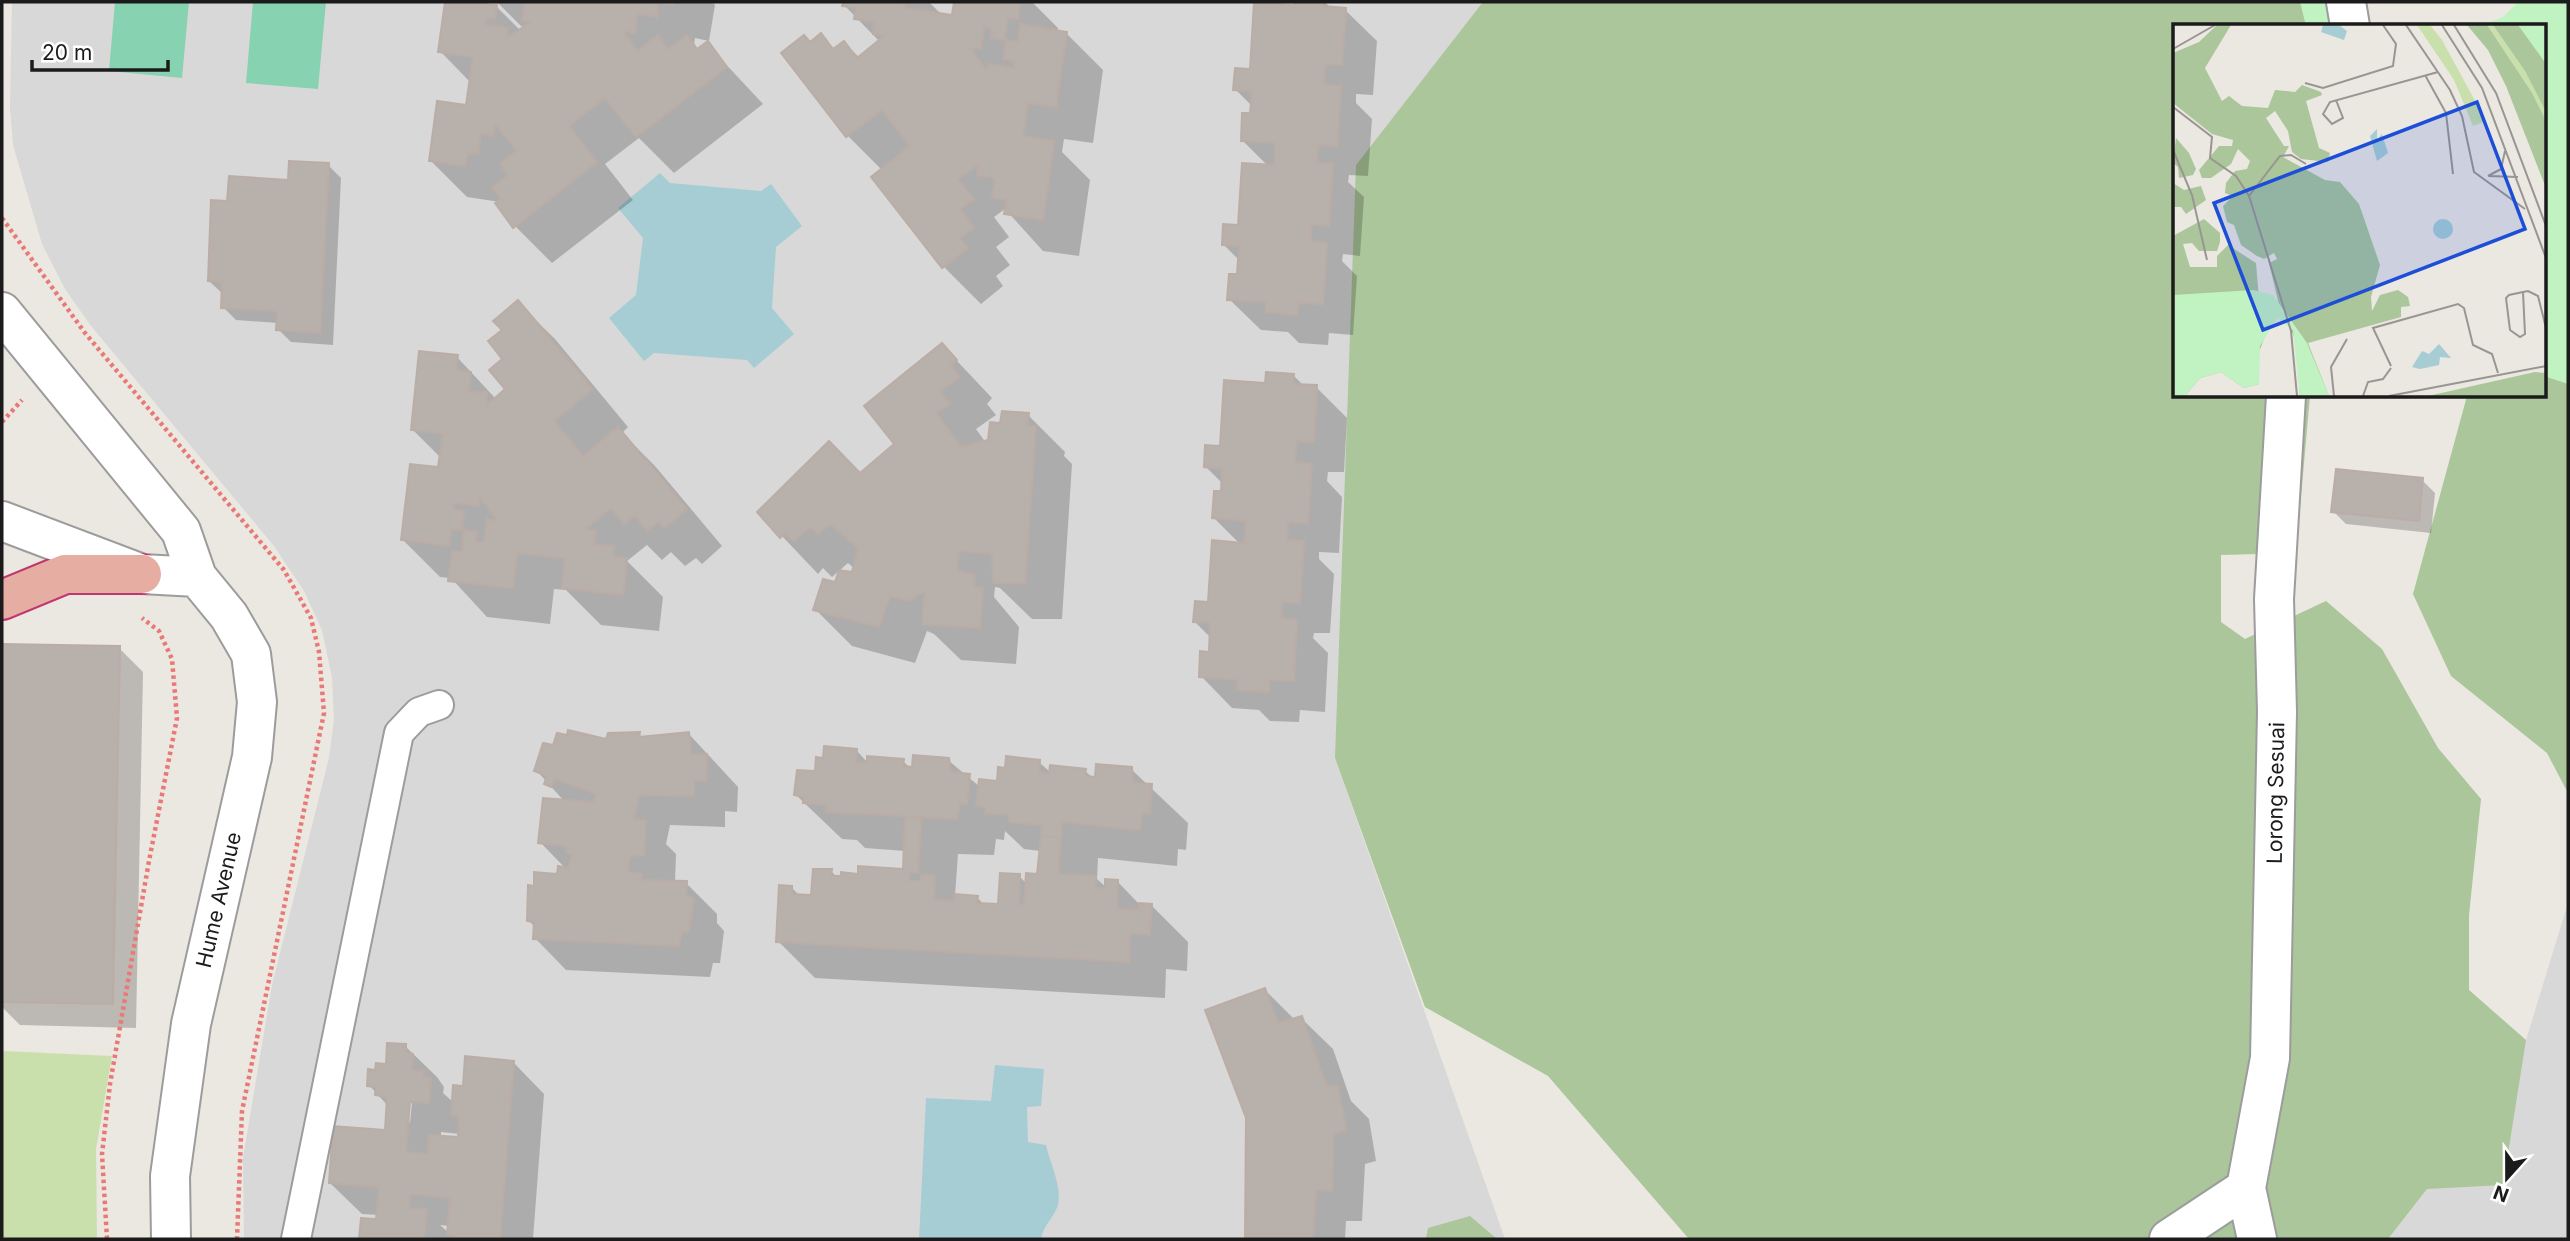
<svg xmlns="http://www.w3.org/2000/svg" width="2570" height="1241" viewBox="0 0 2570 1241" font-family="Inter,sans-serif">
<style>
.residential{fill:#d9d8d8}
.grass{fill:#c9e0ac}
.forest{fill:#aac69a}
.park{fill:#c1f2c2}
.pitch{fill:#87d2b0}
.water{fill:#a6cdd4}
.shadow{fill:#0003;fill-rule:evenodd}
.building{fill:#b8b0ab;stroke:#bbada5;stroke-width:2}
.lines{fill:none;stroke-linecap:round;stroke-linejoin:round}
.service-casing{stroke:#9c9c9c;stroke-width:32}
.minor-casing{stroke:#9c9c9c;stroke-width:42}
.trunk-casing{stroke:#c0376f;stroke-width:42}
.path{stroke:#e97975;stroke-width:4.5;stroke-dasharray:3.5 3.5;stroke-linecap:butt}
.service{stroke:#fff;stroke-width:28}
.minor{stroke:#fff;stroke-width:38}
.trunk{stroke:#e6ada2;stroke-width:38}
.labels{text-anchor:middle;stroke-width:5;stroke-linejoin:round;paint-order:stroke}
.street-label{font-size:21px;fill:#1b1b1b;stroke:#fff}
.inset-road{fill:none;stroke:#989592;stroke-width:2}
.view{fill:#1d4ed8;fill-opacity:0.15;stroke:#1d4ed8;stroke-width:3.5}
.inset-edge{fill:none;stroke:#1b1b1b;stroke-width:3.5}
</style>
<rect width="100%" height="100%" fill="#ebe7e1"/>
<!-- residential -->
<path class="residential" d="M12,2H1662L1335,758L1505,1239H244L243,1158L272,985L329,758L334,719L332,678L322,630L304,591L274,546L91,326L65,289L42,244L13,145L10,108Z
M2568,903V1239H2388L2427,1189L2526,1040Z"/>
<!-- grass -->
<path class="grass" d="M2,1051L112,1056L96,1149L97,1239H2Z"/>
<!-- forest -->
<path class="forest" d="M1483,2H2342L2359,26H2174V396H2310L2296,553L2221,555V622L2245,639L2326,601L2382,649L2438,748L2481,799L2469,915V990L2526,1040L2503,1185L2427,1189L2388,1239H1689L1548,1076L1425,1007L1335,758L1356,165Z
M2518,2H2568V793L2547,753L2451,676L2413,594L2467,396H2544V26Z
M1470,1216L1497,1239H1426L1428,1228Z"/>
<!-- park -->
<path class="park" d="M2300,2H2342L2359,26H2306Z
M2518,2H2568V384L2544,376V26H2480L2503,17Z"/>
<!-- pitch -->
<path class="pitch" d="M115,2H189L182,78L109,71Z
M253,2H326L318,89L246,83Z"/>
<!-- water -->
<path class="water" d="M660,173L670,183L761,191L771,184L802,226L776,247L772,308L794,334L754,368L747,360L654,353L644,361L609,318L636,295L643,238L618,208Z
M995,1065L1044,1069L1041,1106L1027,1107L1028,1142L1046,1145C1050,1163 1062,1186 1058,1205C1054,1218 1043,1225 1041,1239H919L926,1098L991,1101Z"/>
<!-- shadow -->
<path class="shadow" d="M447,2H484L497,7L521,31L527,27L521,26L497,2H712L715,5L709,41L695,38L694,45L699,50L707,44L763,104L674,173L639,138L605,164L633,200L552,263L515,226L500,202L467,197L430,160L468,107L471,83L440,51Z
M845,2H929L942,15L953,17L956,2H1032L1058,28L1057,32L1066,33L1103,70L1093,143L1064,139L1062,152L1090,180L1079,256L1043,251L1005,209L994,217L1009,237L996,247L1010,265L996,276L1003,286L981,304L944,267L873,177L882,170L848,136L783,54L811,43L820,35L835,50L844,43L860,58L880,42L844,5Z
M1296,2H1325L1332,9L1345,10L1377,41L1373,95L1356,94V103L1372,119L1368,176L1349,175L1348,182L1364,197L1360,256L1343,254L1342,261L1357,276L1353,335L1329,333L1328,345L1299,343L1288,332L1261,330L1229,299L1239,276L1240,261L1224,245L1239,226L1268,166L1242,140L1252,106L1235,89L1296,7Z
M328,165L341,178L333,345L291,342L278,329V323L236,320L223,307V294L209,281L229,203Z
M518,303L555,339L628,427L622,433L655,466L722,546L702,564L696,558L685,566L671,552L662,560L647,545L627,561L663,597L659,631L601,625L566,590L554,589L550,624L487,617L451,578L440,577L403,540L440,469L441,458L412,429L457,357L496,399L508,389L504,331Z
M942,345L992,398L987,404L996,415L976,429L986,443L1002,425L1028,415L1065,452L1064,456L1072,464L1062,619H1032L1000,588L995,587L994,597L1019,627L1016,664L961,660L934,634L927,631L915,663L852,646L815,609L836,585L854,574L855,569L848,563L832,577L823,568L818,574L760,513L860,474L896,444Z
M1293,375L1304,386L1316,387L1347,418L1344,472H1328L1327,481L1342,497L1339,553L1319,552V559L1334,574L1330,633H1314L1313,638L1328,653L1325,712L1300,710L1299,722L1270,721L1259,710L1232,708L1201,676L1210,654L1211,638L1195,622L1210,603L1240,544L1214,518L1223,484L1206,467L1266,385Z
M2422,480L2435,493L2431,533L2346,524L2333,511Z
M3,645L119,648L143,672L136,1028L20,1025L2,1007Z
M688,733L738,787L737,812L725,811V827L670,825L666,844L676,854L675,882L686,883L717,914V923L724,931L720,963H713L710,977L566,970L535,938L536,928L528,920L535,888L567,870L540,842L564,801L536,770L554,748L639,734L643,738Z
M857,751L868,763L903,761L911,769L948,760L980,787L999,783L1039,762L1051,773L1085,771L1093,778L1131,769L1188,823L1186,850L1178,849L1177,866L1098,858L1097,879L1107,888L1118,882L1140,905H1151L1188,942L1187,971L1166,969L1165,998L815,978L778,941L791,887L800,896L813,897L831,871L838,878L904,870L905,851L865,848L857,840L842,839L796,795L824,760ZM1005,831L1024,849L1040,851L1039,876L1027,884L1019,876L1000,905H984L977,897L955,896L958,854L994,855L996,839L1004,840Z
M1265,990L1295,1020L1301,1018L1333,1049L1351,1101L1369,1119L1376,1161L1365,1164L1362,1221H1346L1345,1239H1247Z
M405,1046L437,1077L444,1087L443,1093L454,1103L464,1088L513,1062L544,1094L533,1239H361L362,1220L378,1221L379,1215L362,1214L330,1183L386,1132L388,1106L369,1085L377,1072L387,1066ZM409,1093H413L410,1123L407,1119ZM441,1132L460,1134L459,1139L441,1137ZM440,1225L449,1226V1233Z"/>
<!-- building -->
<path class="building" d="M445,2L497,5L495,19L486,18L485,25L508,28L506,39L530,22L522,21L525,2H673V5L658,2L657,17L637,14L635,33L622,31L638,51L658,35L668,49L687,35L697,49L708,41L727,67L636,137L605,98L569,126L597,162L513,228L495,203L502,199L492,188L508,175L500,164L517,151L495,124L493,136L481,134L478,154L468,153L465,166L429,161L437,101L466,105L473,57L438,52Z
M843,2H905L904,8L952,15L954,2H1020L1018,19L1008,18L1004,40L991,38L992,28L984,26L981,49L970,48L987,71L988,64L1014,68L1015,61L1003,59L1006,40L1018,42L1020,24L1067,32L1056,107L1028,103L1023,136L1054,141L1043,220L1004,214L1007,200L992,198L995,178L977,175L978,164L958,180L974,199L960,209L974,228L960,238L968,248L942,268L871,177L910,146L882,110L846,137L781,53L804,35L810,42L821,33L833,49L844,41L857,58L884,36L873,34L874,22L854,19L856,8L842,6Z
M1254,2L1294,5V2H1323L1322,6L1346,8L1342,65L1325,64L1324,85L1341,86L1337,146L1318,145L1317,163L1333,164L1329,226L1312,224L1311,241L1327,243L1323,304L1299,303L1297,315L1266,312V302L1227,300L1229,274H1237L1239,246L1222,245L1223,224L1238,225L1242,163L1274,165L1275,143L1241,141L1242,113H1250L1252,91L1233,90L1235,68L1250,69Z
M289,161L329,163L320,333L276,330L277,311L221,308L222,282L208,281L211,200L227,201L229,176L288,180Z
M518,300L593,389L554,421L583,456L618,427L687,509L664,528L658,522L647,531L635,515L624,524L611,508L584,530L596,531L594,544L614,546L613,556L627,558L623,595L562,588L565,558L517,553L513,588L448,581L452,551L462,552L464,530L477,532L476,542H484L487,519L498,521L480,498L479,506L454,503L453,509L464,511L462,530L451,529L449,546L401,540L410,464L438,467L443,434L411,430L419,351L458,355L456,370L471,372L469,391L487,393L486,406L505,389L489,370L502,359L488,341L502,330L493,321Z
M942,343L957,360L951,366L960,377L940,391L950,404L936,413L961,447L988,440L990,422L1000,423L1002,411L1029,413L1027,426H1036L1025,583H993L992,554L959,551L957,571L975,575L974,587L983,588L980,628L922,624L925,591L909,601L890,596L879,627L813,610L823,579L835,582L839,570L852,572L858,548L830,524L818,534L810,527L794,541L785,533L780,538L757,512L829,441L860,473L894,444L864,406Z
M1266,372L1294,374L1293,384L1317,385L1314,442L1297,441L1295,462L1312,464L1308,523L1288,522L1287,540L1304,541L1300,603L1283,602L1281,618L1297,620L1294,681L1269,680V692L1237,690L1238,680L1199,677L1200,651L1209,652L1210,623L1193,622L1195,601L1208,602L1212,540L1244,543L1246,521L1212,518L1214,491H1221L1222,469L1204,467L1205,445L1220,446L1224,380L1265,383Z
M2336,469L2423,478L2419,521L2331,512Z
M2,644L120,646L113,1004L2,1002Z
M568,730L606,739L608,733L640,732L639,737L689,732L691,755L707,754L706,781L694,780V796L639,795L634,819L646,821L644,855L630,856L628,872L641,874L642,880L687,881L686,896L694,898L689,932H682L679,946L533,939L534,922L527,921L528,885L534,886V872L557,874L558,866L568,868L572,855L566,852L567,846L538,843L543,798L594,802L596,794L555,779L551,787L544,784L547,776L534,771L543,743L553,745L557,733L567,735Z
M824,746L857,749L856,763H867V756L904,759L903,766L912,767L913,755L949,758L951,772L970,774L967,804L960,803L957,819L826,812L827,805L803,803L804,797L794,795L797,770L815,771L816,757L823,758Z
M1006,756L1040,760L1039,772L1049,774L1050,765L1086,769L1085,776L1095,777L1096,764L1132,767L1133,783L1152,784L1150,814L1142,813L1140,830L1062,822L1061,838L1041,836L1042,825L1009,822V815L985,813L986,807L976,806L979,779L997,781L998,767L1005,768Z
M905,817L921,818L918,873L910,872L909,881H921V875H935L934,900L954,901L955,894L978,896L977,903L998,904L1000,873L1020,874L1019,905H1024L1026,873L1037,874L1041,836L1061,838L1058,874L1096,876V888H1105V879L1118,880L1117,909L1139,910V903L1152,904L1150,935L1130,933L1129,962L776,942L779,885L792,886V894L811,895L813,869H832L831,876H841V872L858,874V866L903,869Z
M1265,988L1278,1023L1302,1016L1327,1087L1338,1086L1346,1130L1334,1133L1332,1191L1316,1190L1313,1239H1245L1246,1118L1205,1010Z
M387,1043L406,1044V1052L413,1054L412,1070L424,1071L423,1077L431,1078L429,1103L410,1102L406,1152L428,1154L429,1135L458,1137L459,1116L451,1115L453,1085L463,1086L465,1056L514,1061L500,1239H455V1236L447,1235L450,1198L410,1194L409,1208L427,1209L424,1239H359L361,1218L376,1219L379,1187L329,1183L333,1126L385,1130L387,1097L375,1095L376,1087L367,1086L368,1069L375,1070L376,1063L386,1064Z"/>
<g class="lines">
<!-- service casing -->
<g class="service-casing">
<path id="service" d="M296,1239L399,733L419,712L439,705"/>
</g>
<!-- minor casing -->
<g class="minor-casing">
<path id="minor" d="M2346,2L2350,26
M2,312L181,531L197,577L229,616L251,654L257,702L252,757L191,1024L170,1176L171,1239
M2,521L142,574L197,577
M2169,1239L2246,1188
M2257,1239L2246,1188L2270,1058L2277,712L2274,599L2286,396"/>
</g>
<!-- trunk casing -->
<g class="trunk-casing">
<path id="trunk" d="M2,600L65,574H142"/>
</g>
<!-- path -->
<path class="path" d="M2,218L85,333L284,570L311,618L319,652L324,713L242,1111L237,1239
M2,422L22,400
M107,1239L102,1154L110,1084L149,861L177,718L172,659L159,631L142,618"/>
<!-- service -->
<use href="#service" class="service"/>
<!-- minor -->
<use href="#minor" class="minor"/>
<!-- trunk -->
<use href="#trunk" class="trunk"/>
</g>
<g class="labels">
<!-- street labels -->
<g class="street-label">
<text transform="translate(2276 793) rotate(-89)" y="7">Lorong Sesuai</text>
<text transform="translate(219 900) rotate(-77)" y="7">Hume Avenue</text>
</g>
</g>
<!-- overview -->
<g transform="translate(2173 24)">
<rect width="373" height="373" fill="#ebe7e1"/>
<path d="M244,1H257L269,16L313,97L300,102L281,56ZM314,1H320L352,47L373,88V97Z" fill="#c9e0ac"/>
<path d="M44,1H58L32,44L49,77L56,72L69,82L95,84L102,66L122,68L129,61L148,68L149,71L133,77L146,124L157,129L155,138L128,135L119,128L115,107L102,87L93,94L111,122H116L110,133L152,156L167,158L186,180L207,241L198,273L199,287L207,271L225,266L235,273L237,282L228,283V293L135,319L156,372H127L123,319L116,299L109,294L96,239L104,235L101,229L91,235L84,232L68,221L61,201L54,198L50,182L60,172L52,169L53,159L62,147L74,145L77,137L65,125L58,140L38,154H29L26,146L46,122H59L60,116L39,110L0,79V29L26,18ZM294,1H314L359,69L373,97V164L333,62L315,26ZM320,1H373V88L352,47ZM3,114L16,129L23,145L20,151L6,154L5,143L0,139ZM0,159L11,166L28,162L33,176L13,190L8,183H0ZM31,195L47,209V218L44,227H26L19,219L10,220L17,243H44V232L55,221L83,239L86,275L96,301L84,334L86,360L71,364L48,348L27,354L12,372H0V212ZM362,348L373,349V372H255Z" fill="#aac69a"/>
<path d="M345,1H373V41L371,37ZM80,266L100,271L134,319L156,372H127L120,306L104,294L87,322L86,360L71,364L48,348L27,354L12,372H0V271Z" fill="#c1f2c2"/>
<path d="M150,1H166L174,7L171,16L148,8ZM204,105V116L209,110L215,129L204,137L197,112ZM260 205a10 10 0 1 1 20 0a10 10 0 1 1-20 0ZM266,320L278,334L267,333L266,341L247,345L239,343L249,327L256,330Z" fill="#a6cdd4"/>
<path class="inset-road" d="M233,1L277,66L289,92L301,148L352,185M269,1L309,64L373,234M281,1L323,69L373,202M0,25L42,1M252,51L273,89L280,150M132,59L150,64L220,42L223,20L210,1M163,76L170,94L159,100L150,90L157,78L265,48M0,83L39,113L37,134L63,152L76,172L118,307L124,372M0,126L19,171L34,236M315,152L328,145L332,127M316,152L345,153M76,172L107,132L118,131L133,140M350,268L352,310L347,313L337,306L333,274L336,271L350,268L355,267L365,272L373,304M218,342L200,304L285,280L291,284L300,321L319,330L325,349M161,372L158,343L174,315M190,372L195,358L210,355L218,344M216,372L373,342"/>
<path class="view" d="M304,78L352,205L90,306L41,179Z"/>
<rect width="373" height="373" class="inset-edge"/>
</g>
<!-- border -->
<rect width="2570" height="1241" fill="none" stroke="#1b1b1b" stroke-width="7"/>
<!-- north arrow -->
<g transform="translate(2507 1178) rotate(201)" stroke="#ffffff" stroke-width="5" paint-order="stroke">
<path d="M0-5L12 26L0 18L-12 26Z" fill="#1b1b1b"/>
<text y="-10" font-size="19" font-weight="bold" text-anchor="middle" fill="#1b1b1b">N</text>
</g>
<!-- scale -->
<path d="M32 60v10h136v-10" fill="none" stroke="#1b1b1b" stroke-width="3.5"/>
<text x="42" y="60" font-size="21" fill="#1b1b1b" stroke="#ffffff" stroke-width="5" paint-order="stroke">20 m</text>
</svg>
